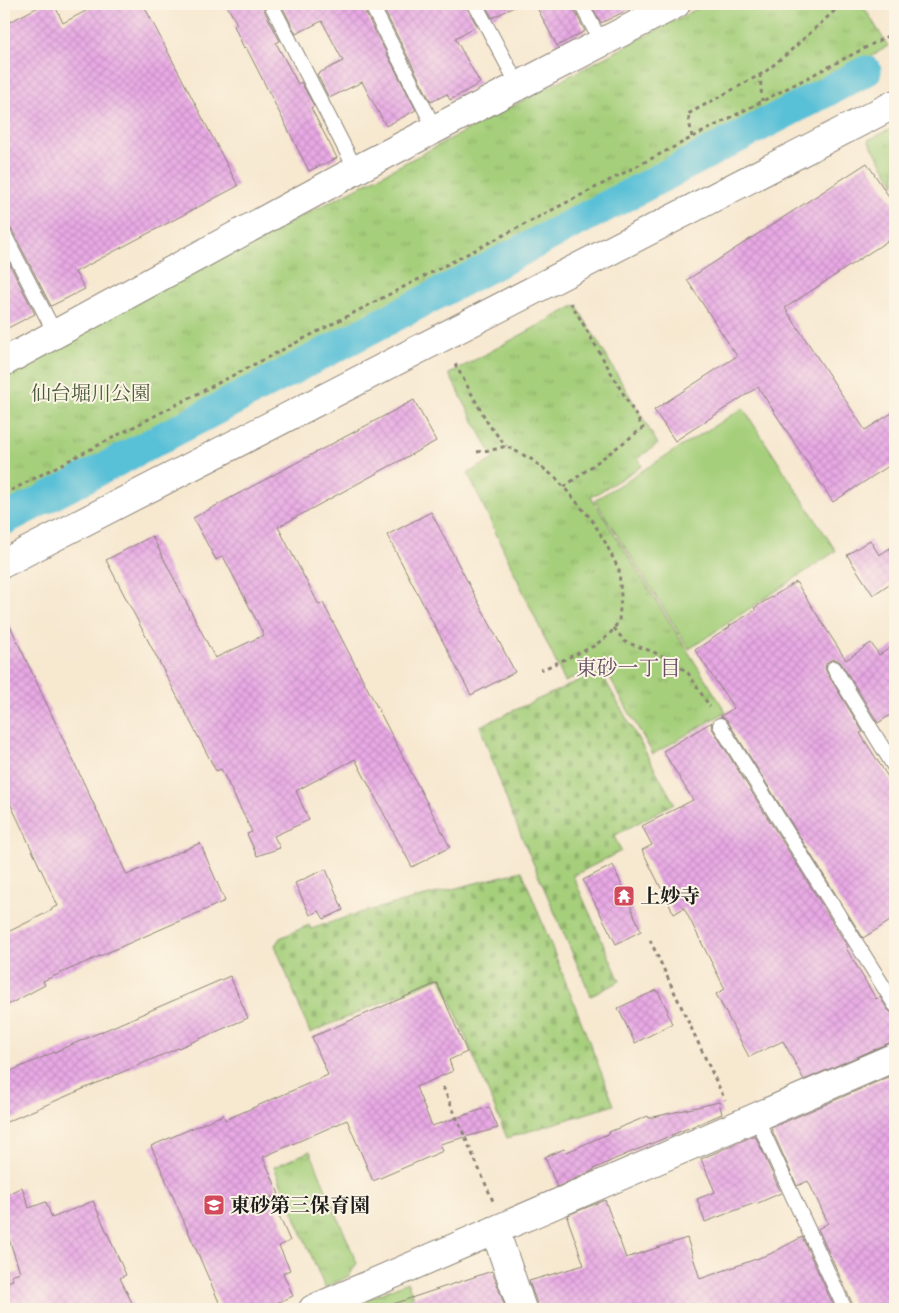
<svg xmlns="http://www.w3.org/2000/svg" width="899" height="1313" viewBox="0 0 899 1313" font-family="'Gentium Book Plus','Noto Serif JP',serif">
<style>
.cemetery{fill:url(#cemetery-stones);stroke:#61764c}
.park{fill:url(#park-tufts);stroke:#61764c}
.garden{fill:#a6cf7b;stroke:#61764c}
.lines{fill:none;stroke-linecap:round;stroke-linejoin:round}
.canal{stroke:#59c0d7;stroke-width:31}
.building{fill:url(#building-cross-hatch)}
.service-casing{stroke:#8a8276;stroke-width:16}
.minor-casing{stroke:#8a8276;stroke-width:30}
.path{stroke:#8a8276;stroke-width:3;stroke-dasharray:4 4;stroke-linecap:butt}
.service{stroke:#fff;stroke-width:14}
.minor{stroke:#fff;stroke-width:28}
.labels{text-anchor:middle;stroke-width:4;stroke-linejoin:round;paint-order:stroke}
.park-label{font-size:20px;fill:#4c5b3d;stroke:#fcf5e5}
.poi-label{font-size:20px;font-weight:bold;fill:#1c1c1c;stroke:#fcf5e5;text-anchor:start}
.neighbourhood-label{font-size:21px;fill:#634d62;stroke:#fcf5e5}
</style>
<defs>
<pattern id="cemetery-stones" width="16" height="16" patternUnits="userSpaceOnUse" patternTransform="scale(1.25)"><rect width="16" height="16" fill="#a6cf7b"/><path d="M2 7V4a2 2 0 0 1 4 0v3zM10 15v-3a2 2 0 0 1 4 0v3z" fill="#8eb16a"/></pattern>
<pattern id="park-tufts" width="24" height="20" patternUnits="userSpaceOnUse" patternTransform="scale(1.25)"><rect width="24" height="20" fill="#a6cf7b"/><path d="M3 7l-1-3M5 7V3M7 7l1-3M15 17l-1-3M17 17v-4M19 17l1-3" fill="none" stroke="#8eb16a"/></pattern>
<pattern id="building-cross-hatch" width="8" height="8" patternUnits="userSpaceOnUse" patternTransform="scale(1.25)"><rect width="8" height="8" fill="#e8a9e4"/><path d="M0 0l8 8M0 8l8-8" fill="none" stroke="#c691c3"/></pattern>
</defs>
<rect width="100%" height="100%" fill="#fcf5e5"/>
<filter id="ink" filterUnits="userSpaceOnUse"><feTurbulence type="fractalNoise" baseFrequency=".02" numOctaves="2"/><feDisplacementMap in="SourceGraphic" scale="10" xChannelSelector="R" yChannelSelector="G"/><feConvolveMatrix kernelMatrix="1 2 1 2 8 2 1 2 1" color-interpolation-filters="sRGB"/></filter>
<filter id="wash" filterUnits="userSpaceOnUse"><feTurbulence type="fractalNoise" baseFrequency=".0096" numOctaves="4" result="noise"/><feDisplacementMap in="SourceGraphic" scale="20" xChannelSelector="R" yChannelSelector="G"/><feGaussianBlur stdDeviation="1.12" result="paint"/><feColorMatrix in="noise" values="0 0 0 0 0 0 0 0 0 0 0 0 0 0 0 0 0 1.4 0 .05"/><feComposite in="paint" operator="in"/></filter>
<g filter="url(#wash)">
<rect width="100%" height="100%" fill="#f7e8d0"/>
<!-- cemetery -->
<path class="cemetery" d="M600,671L674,803L614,836L621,851L573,876L620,981L591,996L511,812L480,726Z
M522,871L614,1105L507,1138L441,977L310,1033L275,945L280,938L309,925L311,929L356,914Z"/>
<!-- park -->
<path class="park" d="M706,4H862L888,46L872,56L670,159L4,507V370L361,186Z
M895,127V185L868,140Z
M576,305L658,444L638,458L642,466L591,497L726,712L653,754L601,663L565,682L468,473L494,459L449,374Z
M310,1151L357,1263L349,1276L325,1288L274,1167Z
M407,1282L419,1309H346Z"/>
<!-- garden -->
<path class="garden" d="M743,408L836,551L689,649L595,500Z"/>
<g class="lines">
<!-- canal -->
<path class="canal" d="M4,520L866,71"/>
</g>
<g id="blocks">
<!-- building -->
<path class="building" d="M44,4H54L63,23L99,4H143L238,186L75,272L85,289L51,306L12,230L8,226L4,225V25Z
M226,4H262L263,8L280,41L276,43L298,84L301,82L314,106L311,108L337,158L309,171L246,47L244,48L234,26L237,24Z
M281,4H362L363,8L416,110L386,126L362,82L329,98L317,74L343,61L322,21L296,34Z
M381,4H466L467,8L477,26L455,38L480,83L450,100L447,94L431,102Z
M485,4H520L492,18Z
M535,4H572L573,8L585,31L557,46Z
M591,4H640L601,23Z
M867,163L895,206V236L785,308L865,430L895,411V462L833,502L758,387L675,441L654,410L737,356L687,280Z
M4,253L35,314L4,330Z
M414,400L436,441L278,527L319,605L323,603L450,847L412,867L355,759L296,791L309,820L274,836L280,848L257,856L247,834L252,832L221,769L216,771L106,560L152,536L215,658L264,635L223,556L216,560L193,518Z
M431,512L515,672L471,695L387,535Z
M870,540L879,555L895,545V580L873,595L847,555Z
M796,582L846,660L871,643L879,655L895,645V712L878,723L841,663L838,660L833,659L829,661L826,664L825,668L827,673L863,732L860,733L895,788V918L863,938L727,720L721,716L734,708L695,650L730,627L729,626L756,610L754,608Z
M4,613L127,875L200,843L225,901L43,981L45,985L4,1007V934L52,910V908L58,906L4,790Z
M712,722L711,726L713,730L848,947L846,948L876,999L880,997L888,1010L892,1013L895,1018V1042L889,1043L804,1080L783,1041L749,1057L716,994L725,989L684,908L674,914L642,850L652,845L642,826L693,800L663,751Z
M613,865L641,931L616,944L583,880Z
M326,869L343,910L324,919L319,911L310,915L295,883Z
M230,976L248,1018L4,1123V1074Z
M437,983L467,1052L449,1060L453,1071L416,1087L432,1126L489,1107L498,1128L440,1144L443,1151L373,1181L347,1120L263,1157L279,1194L271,1197L290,1241L279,1246L290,1270L283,1273L293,1296L263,1309H222L151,1146L223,1115L225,1120L328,1075L312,1037Z
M657,990L668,1011L667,1012L672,1024L635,1043L618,1008Z
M895,1074V1309H854L853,1305L818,1229L828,1223L808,1181L797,1186L771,1128Z
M719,1102L722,1114L615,1159L594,1169V1170L557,1187L545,1157L564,1149L567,1152L610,1133L609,1132L648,1116L649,1118Z
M755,1135L781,1193L756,1204L755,1203L705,1222L697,1199L715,1192L701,1159Z
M22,1187L29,1208L46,1202L52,1218L93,1201L126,1275L120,1278L135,1309H4V1283L13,1280L11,1275L20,1272L4,1224V1196Z
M605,1200L626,1258L687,1238L700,1279L770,1254L802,1237L835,1309H537V1304L529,1281L584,1265L567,1217H569L568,1215Z
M492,1271L506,1309H391L390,1305Z"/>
</g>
</g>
<g filter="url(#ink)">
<use href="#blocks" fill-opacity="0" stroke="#8a8276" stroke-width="1"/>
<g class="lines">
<!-- service casing -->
<g class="service-casing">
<path id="service" d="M271,4L356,170
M371,4L435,129
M475,4L518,85
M581,4L601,42
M4,234L56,335
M834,668L895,768
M720,725L895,1005
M756,1117L845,1309"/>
</g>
<!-- minor casing -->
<g class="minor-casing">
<path id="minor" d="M4,362L356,170L676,4
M4,563L895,104
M495,1230L522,1309
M313,1309L895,1057"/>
</g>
<!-- path -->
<path class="path" d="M760,74L762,101
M692,137L688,114L765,72L788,53L842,4
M455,364L489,425L506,446
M477,452L496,449L506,446L531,459L556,478L592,520L605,542L619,570L621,596L619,621L609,635L594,646L541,670
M564,487L643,428L571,303
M4,494L888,36
M614,628L625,642L651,651L671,660L688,673L710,707
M650,940L725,1100
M443,1087L493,1201"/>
<!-- service -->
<use href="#service" class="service"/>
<!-- minor -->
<use href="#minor" class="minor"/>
</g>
</g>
<!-- icons -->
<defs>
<g id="temple-square" transform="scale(1.125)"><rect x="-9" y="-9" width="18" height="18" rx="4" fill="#d1495b" stroke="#fcf5e5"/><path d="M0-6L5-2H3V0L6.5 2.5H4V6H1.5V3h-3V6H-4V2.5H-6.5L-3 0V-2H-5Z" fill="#fff"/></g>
<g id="school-square" transform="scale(1.125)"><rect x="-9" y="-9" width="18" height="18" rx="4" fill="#d1495b" stroke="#fcf5e5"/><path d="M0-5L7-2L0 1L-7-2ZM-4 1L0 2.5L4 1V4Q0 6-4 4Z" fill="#fff"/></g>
</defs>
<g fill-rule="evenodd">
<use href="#temple-square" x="624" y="896"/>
<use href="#school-square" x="214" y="1205"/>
</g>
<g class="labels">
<!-- park labels -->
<g class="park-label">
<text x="91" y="400">仙台堀川公園</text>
</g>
<!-- poi labels -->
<g class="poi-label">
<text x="640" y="903">上妙寺</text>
<text x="230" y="1212">東砂第三保育園</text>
</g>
<!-- neighbourhood labels -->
<g class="neighbourhood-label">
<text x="628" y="675">東砂一丁目</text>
</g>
</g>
<!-- margin -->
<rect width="899" height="1313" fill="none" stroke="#fcf5e5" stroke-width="20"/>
</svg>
